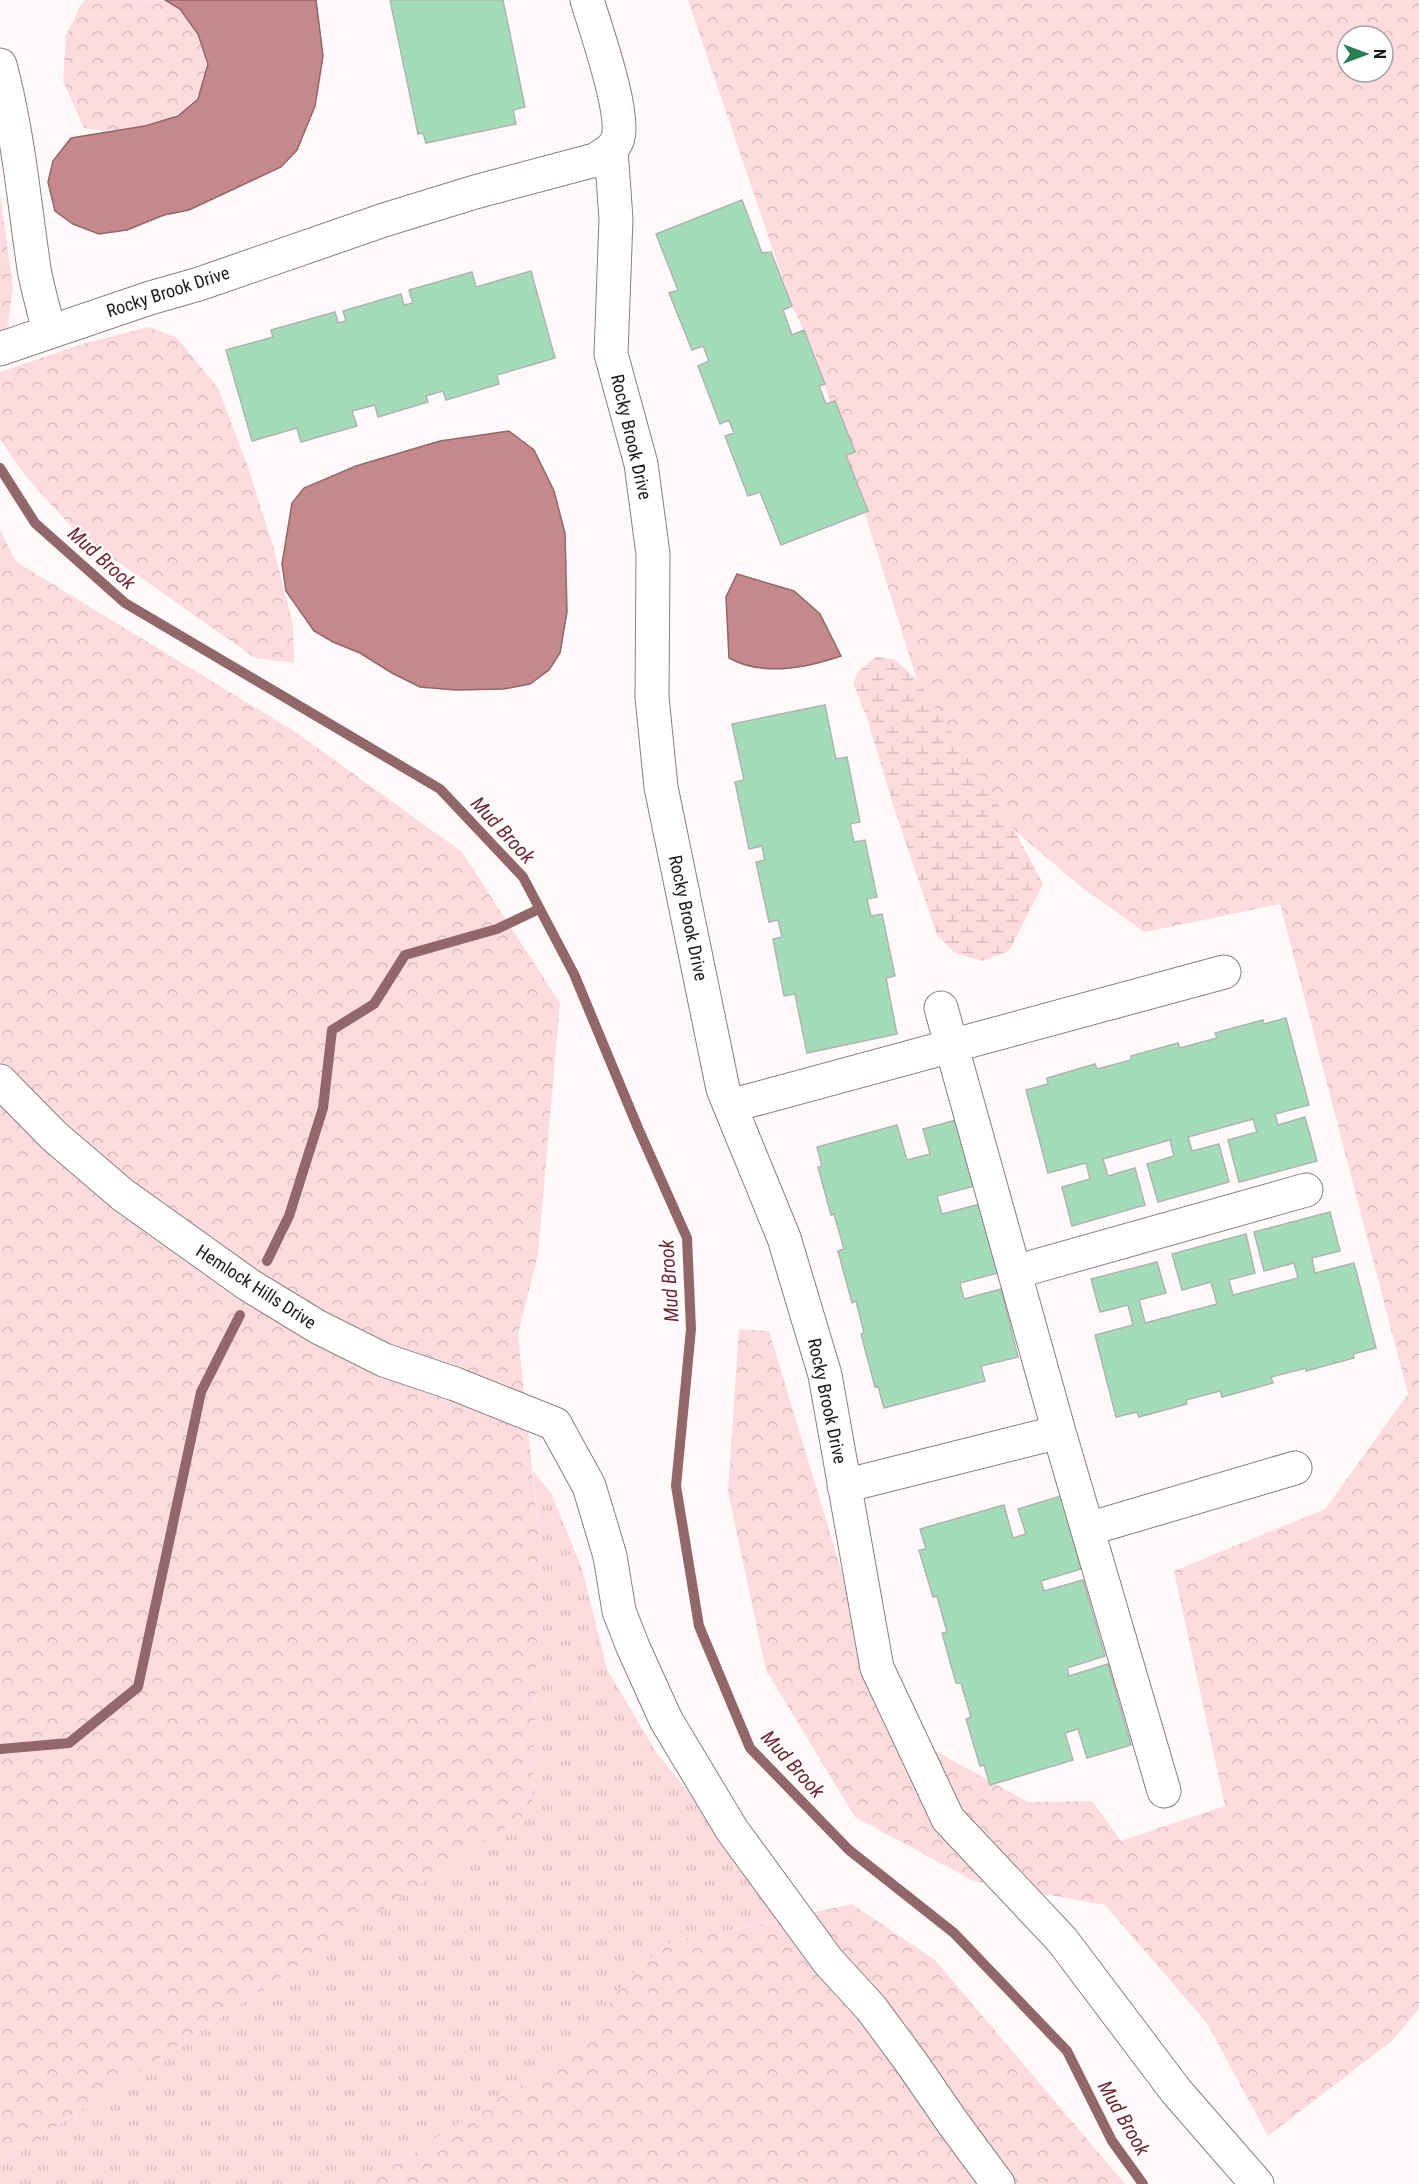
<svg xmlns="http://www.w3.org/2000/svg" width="1419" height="2184" viewBox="0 0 1419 2184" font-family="'Roboto Condensed',sans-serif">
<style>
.grass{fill:url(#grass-tufts)}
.forest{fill:url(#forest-crowns);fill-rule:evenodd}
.wetland{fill:url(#wetland-marsh)}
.water{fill:#c5888d;stroke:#92676a;stroke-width:1.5}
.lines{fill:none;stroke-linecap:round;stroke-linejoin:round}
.stream{stroke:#92676a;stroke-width:10}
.building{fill:#a4dcb9;stroke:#aeb5b0;stroke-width:1.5}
.minor-casing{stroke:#888081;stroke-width:35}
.minor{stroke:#fff;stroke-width:33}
.labels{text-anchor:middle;stroke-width:4.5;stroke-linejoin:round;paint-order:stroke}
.street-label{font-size:18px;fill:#1c191a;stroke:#fff}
.water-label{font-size:20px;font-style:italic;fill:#712634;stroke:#fff}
</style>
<defs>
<pattern id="grass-tufts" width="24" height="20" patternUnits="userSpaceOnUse" patternTransform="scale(1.5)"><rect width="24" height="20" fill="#fedbde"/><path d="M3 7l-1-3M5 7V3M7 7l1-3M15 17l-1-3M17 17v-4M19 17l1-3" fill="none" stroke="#d9bbbe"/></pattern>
<pattern id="forest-crowns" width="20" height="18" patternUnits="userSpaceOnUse" patternTransform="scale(1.5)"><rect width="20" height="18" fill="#fedbde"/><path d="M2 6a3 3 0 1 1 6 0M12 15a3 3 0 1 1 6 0" fill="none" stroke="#d9bbbe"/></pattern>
<pattern id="wetland-marsh" width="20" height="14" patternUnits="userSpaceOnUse" patternTransform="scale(1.5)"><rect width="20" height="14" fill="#fedbde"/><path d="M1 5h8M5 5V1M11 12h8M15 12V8" fill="none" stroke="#d9bbbe"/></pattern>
</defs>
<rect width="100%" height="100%" fill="#fff9fa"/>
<!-- grass -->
<path class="grass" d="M533,1471L551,1493L582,1569L607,1669L656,1752L727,1841L769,1902L776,1920L719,1933L674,1940L628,1977L576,2049L365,2184H0V2164L532,1810L540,1546Z"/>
<!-- forest -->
<path class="forest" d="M85,0C99,0 159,0 167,1C183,9 197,27 201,43C203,50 208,59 207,65C206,123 129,136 84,128L63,81L66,36L79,8Z
M688,0H1419V2008L1393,2040L1268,2136L1207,2023L1105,1905L974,1881L855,1817L766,1670L728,1492L739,1329L769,1331L888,1725L1028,1802L1092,1801L1121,1841L1225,1806L1174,1571L1325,1509L1408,1394L1280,904L1145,932L1085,890L1015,831L917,680L814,351L792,306ZM1347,36H1383V72H1347Z
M0,194L13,288L7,328L0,330Z
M149,327L177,338L218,388L247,464L273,546L293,625L294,663L255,658L76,532L23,473L0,439V372L82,344Z
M0,529L16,562L294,731L462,852L560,1003L538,1254L518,1334L540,1546L532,1810L0,2164Z
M852,1904L935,1960L1125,2184H365L576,2049L628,1977L674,1940L719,1933Z"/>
<!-- wetland -->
<path class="wetland" d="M876,657L894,659L919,682L1015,831L1043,884L1009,951L982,961L955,953L937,935L894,808L867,718L853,683L858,672Z"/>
<!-- water -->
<path class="water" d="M165,0H316L323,56L315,106L297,150L281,167L189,210L164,215L127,230L99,234L73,224L55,211L48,182L53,161L71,138L145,126L178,116L198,99L208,64L198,34L180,9Z
M509,431L534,450L554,491L565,533L567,612L560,653L549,670L530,684L504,689L456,690L420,687L392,673L360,653L333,642L314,631L286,591L282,564L292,503L304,488L356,466L440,441Z
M737,574L794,591L820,614L841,656C806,668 763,677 729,658L726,597Z"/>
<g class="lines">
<!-- stream -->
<path class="stream" d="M0,468L35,523L125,603L440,789L523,877L574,974L638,1128L687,1238L691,1329L676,1486L699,1626L750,1748L849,1850L954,1933L1067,2051L1112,2141L1143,2184
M267,1261L289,1216L323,1108L332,1030L374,1004L405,955L497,929L539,909
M0,1749L69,1743L138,1687L201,1392L240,1315"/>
</g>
<!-- building -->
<path class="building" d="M390,0H503L525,107L513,110L516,124L426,143L423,133L418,134Z
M742,200L762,253L771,252L792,306L783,310L792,335L804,330L825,384L819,386L826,404L835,401L855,452L846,455L868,511L781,545L760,492L748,496L725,436L734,433L729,420L720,424L698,366L709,361L703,346L692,350L669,293L678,290L656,234Z
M531,271L555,358L497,375L499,384L446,400L443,391L426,396L428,402L378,417L375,405L352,411L357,426L301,442L297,428L252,441L226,350L273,337L271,330L335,312L338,323L346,321L343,311L401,294L404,305L413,303L409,290L472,272L476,287Z
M825,705L836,759L847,757L860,822L850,824L854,842L865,840L877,897L867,899L871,916L882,914L895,976L886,978L897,1034L807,1053L795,994L784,996L773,939L782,937L778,920L769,922L756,862L765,860L762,846L749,849L735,782L744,780L732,724Z
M1286,1018L1309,1105L1275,1114L1278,1125L1305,1117L1317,1161L1239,1182L1228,1140L1257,1132L1253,1119L1188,1137L1192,1151L1219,1144L1229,1182L1158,1202L1147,1164L1174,1156L1170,1140L1103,1159L1108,1176L1135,1168L1145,1205L1072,1226L1062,1187L1090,1179L1086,1163L1048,1173L1026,1090L1048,1084L1047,1078L1095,1064L1097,1069L1131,1060V1056L1178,1043L1180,1048L1217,1038L1215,1033L1263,1020L1264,1024Z
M956,1120L974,1186L937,1196L942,1214L980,1204L998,1273L960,1283L964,1299L1001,1289L1018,1357L981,1366L985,1381L884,1408L878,1386L875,1387L861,1334L864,1333L856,1301L852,1303L838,1251L844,1249L834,1214L831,1215L818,1167L822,1166L817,1147L897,1125L907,1160L930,1154L923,1129Z
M1330,1212L1340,1251L1312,1258L1315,1273L1354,1263L1376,1348L1353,1354L1354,1358L1306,1371V1368L1271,1377L1273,1383L1222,1397L1220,1391L1186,1400L1187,1404L1139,1417L1137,1412L1116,1417L1095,1335L1133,1325L1128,1305L1100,1312L1091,1279L1157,1262L1166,1293L1139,1300L1145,1323L1217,1304L1211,1282L1182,1290L1172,1254L1246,1234L1255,1273L1229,1280L1233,1295L1298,1278L1294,1263L1264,1271L1254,1232Z
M1061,1496L1081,1569L1041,1581L1044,1591L1083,1580L1105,1656L1067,1668L1069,1676L1108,1664L1131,1745L1087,1758L1078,1729L1065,1733L1073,1760L990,1785L984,1765L980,1766L966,1719L971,1717L961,1683H956L942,1633L947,1632L937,1596L933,1597L919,1550L926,1549L920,1529L1004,1505L1013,1538L1026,1534L1018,1509Z"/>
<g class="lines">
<!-- minor casing -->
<g class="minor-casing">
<path id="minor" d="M0,65C18,132 24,200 34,269C38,290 44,311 49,331
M611,150L616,219L611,354L641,464L653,554L652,697L661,787L723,1089L784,1238L825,1375L877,1668L948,1819L1062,1940L1176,2091L1257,2184
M0,349L150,298L199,284L384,220L475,192L595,160C604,154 615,149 618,138C625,111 596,30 587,0
M0,1081L54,1136L123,1195L249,1285L318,1327L384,1360L455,1384L555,1424L589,1486L610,1556L619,1611L633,1647L666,1720L732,1830L828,1961L871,2008L911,2062L953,2123L998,2184
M730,1106L1224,972
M1015,1272L1306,1190
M1059,1432L1164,1791
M844,1486L1059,1432L941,1008
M1088,1529L1295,1468"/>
</g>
<!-- minor -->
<use href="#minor" class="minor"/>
</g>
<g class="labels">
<!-- street labels -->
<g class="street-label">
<text transform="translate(168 292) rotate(-18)" y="6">Rocky Brook Drive</text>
<text transform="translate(631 437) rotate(77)" y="6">Rocky Brook Drive</text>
<text transform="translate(688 918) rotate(78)" y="6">Rocky Brook Drive</text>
<text transform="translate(256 1287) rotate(33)" y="6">Hemlock Hills Drive</text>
<text transform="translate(827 1401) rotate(78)" y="6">Rocky Brook Drive</text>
</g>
<!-- water labels -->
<g class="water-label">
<text transform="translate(102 558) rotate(42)" y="7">Mud Brook</text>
<text transform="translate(503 830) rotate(47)" y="7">Mud Brook</text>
<text transform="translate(669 1281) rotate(-94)" y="7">Mud Brook</text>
<text transform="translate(793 1764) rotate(48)" y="7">Mud Brook</text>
<text transform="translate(1124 2118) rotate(60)" y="7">Mud Brook</text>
</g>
</g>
<!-- north arrow -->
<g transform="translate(1365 54) rotate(90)"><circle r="28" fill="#ffffff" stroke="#a4a3a3" stroke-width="1.5"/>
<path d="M0-4.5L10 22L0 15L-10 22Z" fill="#287f52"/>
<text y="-9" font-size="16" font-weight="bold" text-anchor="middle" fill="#1c191a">N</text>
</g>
</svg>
